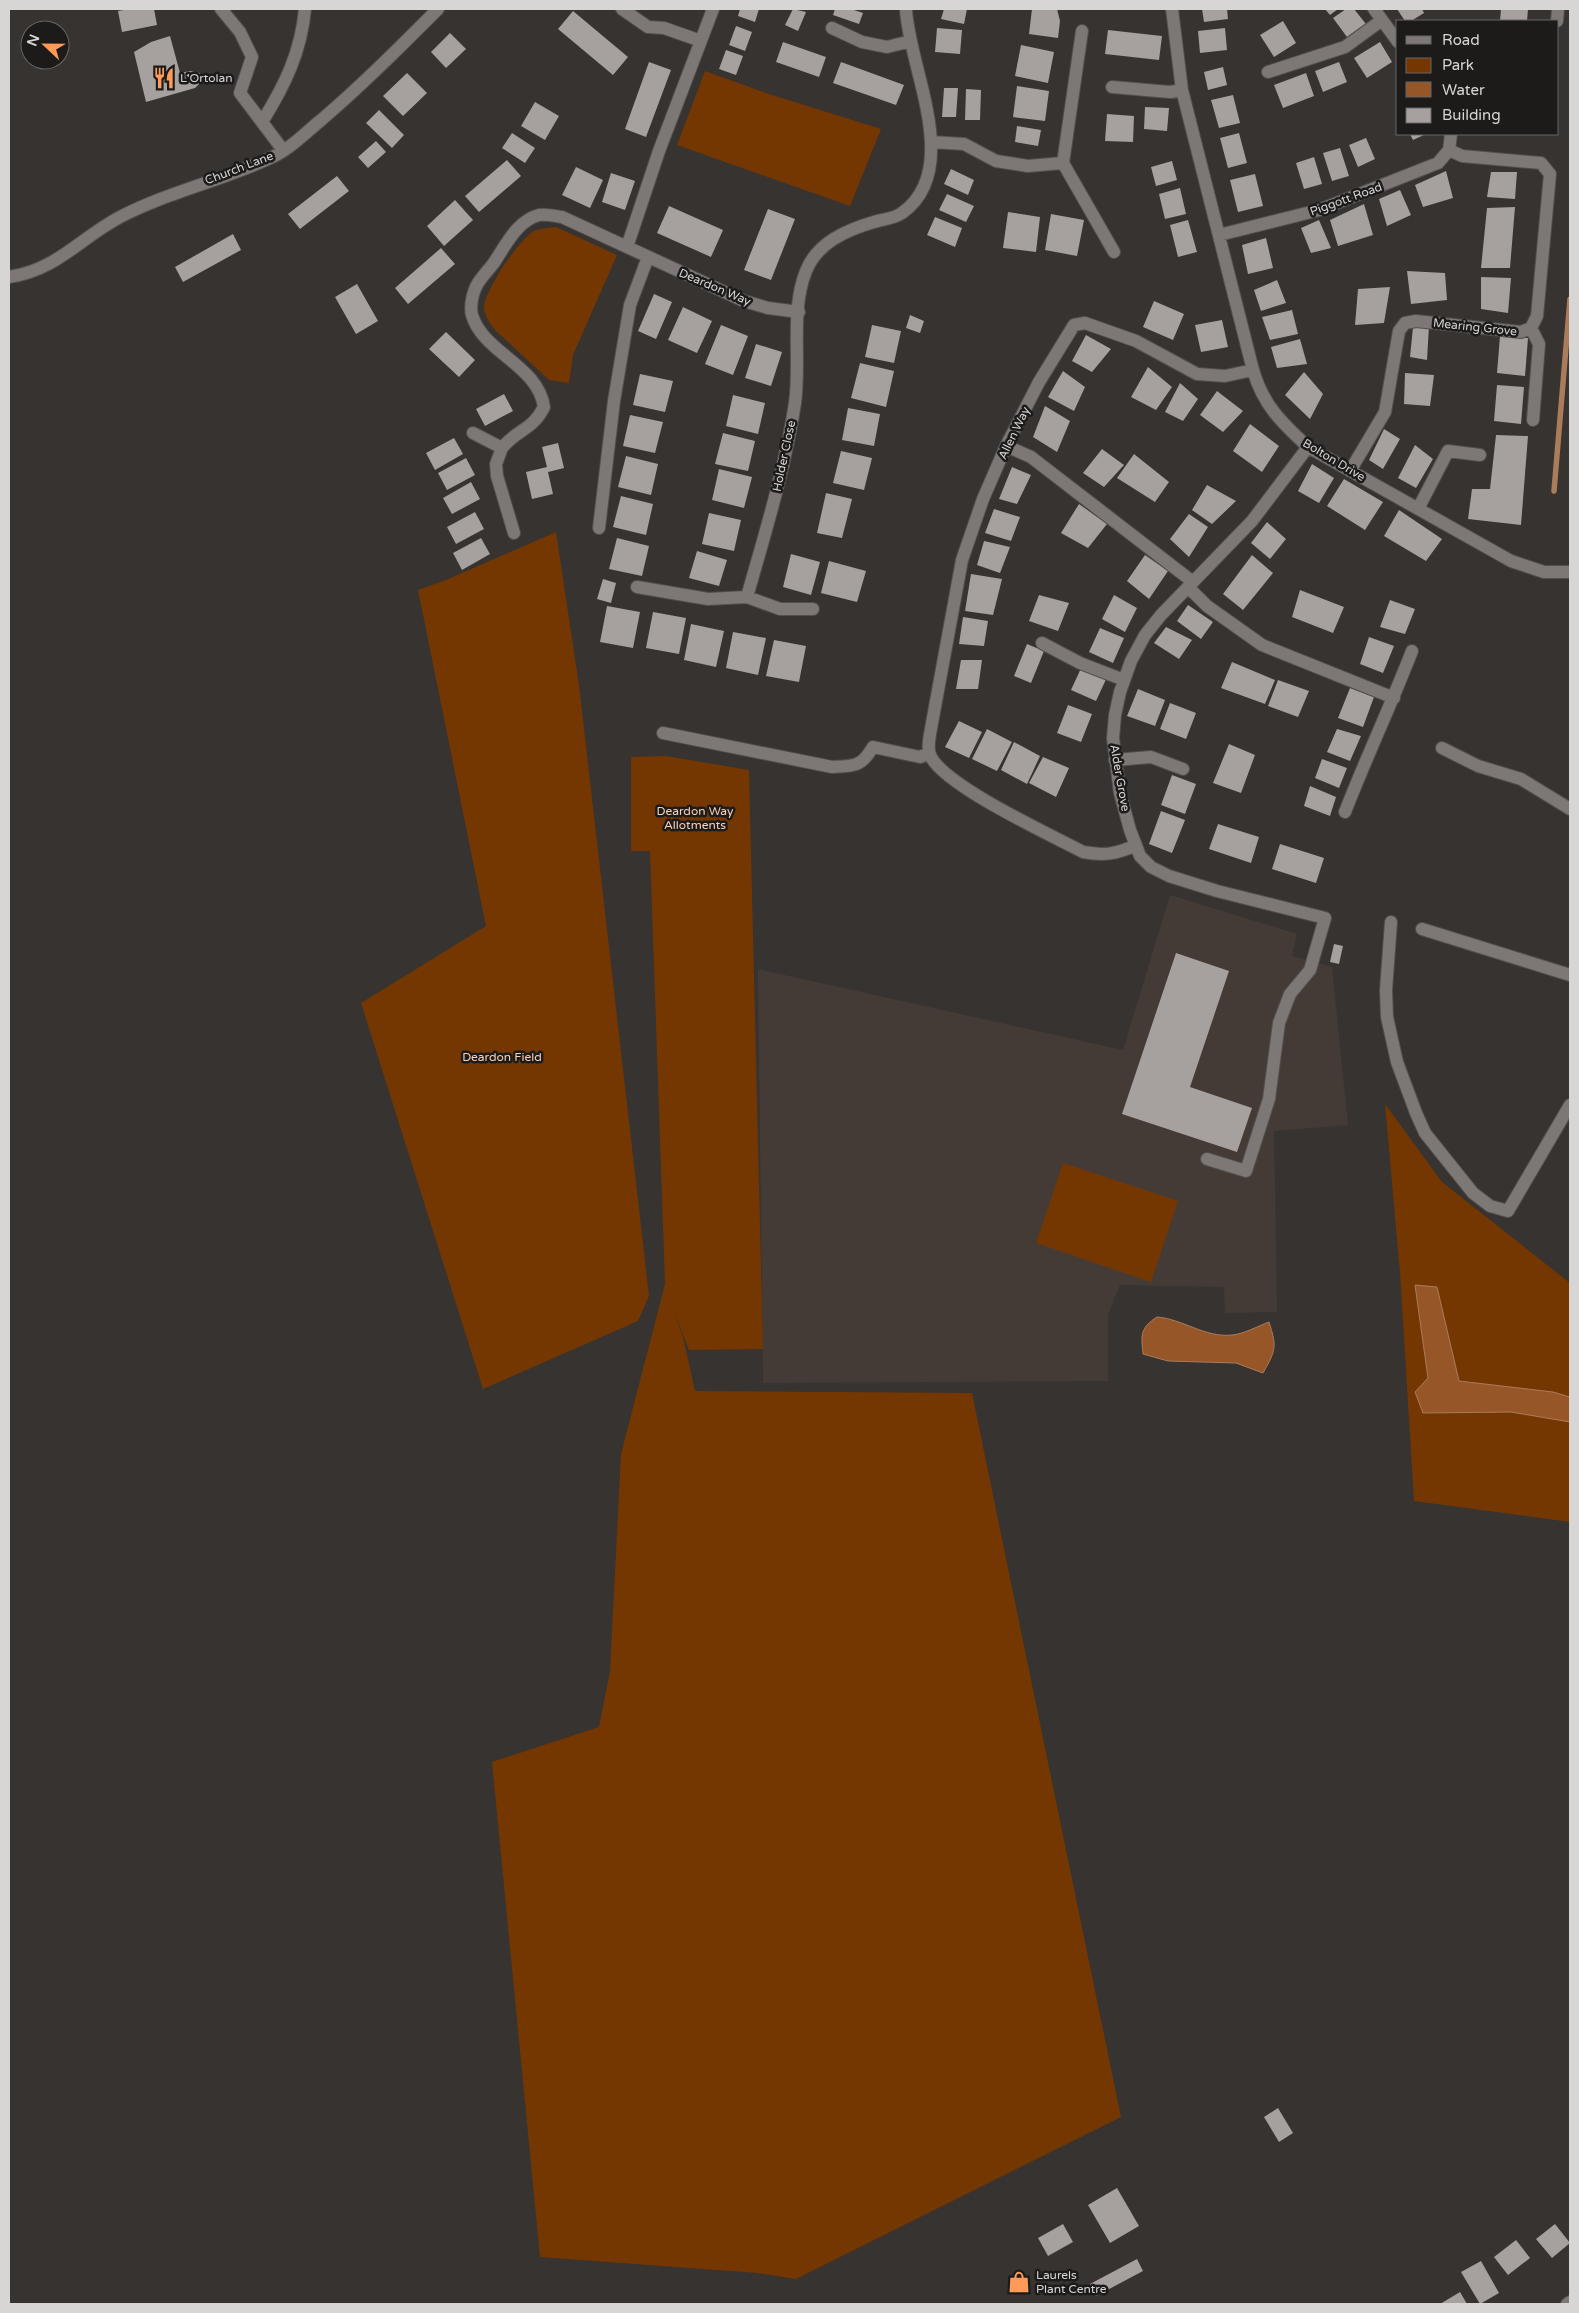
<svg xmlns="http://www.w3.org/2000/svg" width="1579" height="2313" viewBox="0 0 1579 2313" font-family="'Varela Round',sans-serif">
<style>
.built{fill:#453b36}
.green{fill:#743702}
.water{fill:#975627;stroke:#aa7c5b}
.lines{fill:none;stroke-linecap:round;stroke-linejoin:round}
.stream{stroke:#aa7c5b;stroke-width:5.5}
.building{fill:#a6a19e}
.minor-casing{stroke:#524f4d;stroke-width:14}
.minor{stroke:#7d7876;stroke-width:12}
.labels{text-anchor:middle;stroke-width:5;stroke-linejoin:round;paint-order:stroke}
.poi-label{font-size:12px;fill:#d8d6d4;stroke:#1d1b1a;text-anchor:start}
.street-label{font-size:12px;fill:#d8d6d4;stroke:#1d1b1a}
.park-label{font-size:12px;fill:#f8d1ba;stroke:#1d1b1a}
</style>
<rect width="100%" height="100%" fill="#363330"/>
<!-- built -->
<path class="built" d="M1170,895L1297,934L1292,956L1332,967L1348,1125L1274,1131L1277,1312L1225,1313L1224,1287L1120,1285L1108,1315V1381L763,1383L758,969L1123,1050Z"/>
<!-- green -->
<path class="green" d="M705,71L769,94L881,129L850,206L677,145Z
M556,227L617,255L573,355L569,383L549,380L496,331C491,325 484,316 484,307C485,290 519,239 534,231C540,228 549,228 556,227Z
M556,532L579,685L649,1296L638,1321L483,1389L361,1003L486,926L418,590L446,580Z
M666,756L749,770L763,1349L689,1350L674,1311L683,1337L695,1391L972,1393L1121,2117L796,2279L757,2273L540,2257L492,1762L599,1727L610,1671L621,1454L665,1284L650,851H631V757Z
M1385,1104L1442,1182L1570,1283V1522L1414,1501L1400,1273Z
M1063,1163L1178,1201L1151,1282L1036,1243Z"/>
<!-- water -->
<path class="water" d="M1415,1285L1437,1287L1459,1381L1553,1392L1570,1397V1422L1511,1412L1423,1413L1415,1392L1428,1378Z
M1157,1317C1183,1319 1205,1338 1232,1335C1244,1334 1258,1326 1269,1322C1277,1347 1276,1350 1263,1373L1236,1363L1168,1361L1143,1354C1141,1335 1140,1328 1157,1317Z"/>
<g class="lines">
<!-- stream -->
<path class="stream" d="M1554,491L1570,299"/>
</g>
<!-- building -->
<path class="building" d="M129,9H154L157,25L122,32L118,11Z
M740,9H759L755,22L738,16Z
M793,9L806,12L798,31L785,25Z
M835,9H851L863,13L859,24L833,15Z
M944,9H967L964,24L941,19Z
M1032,9H1057L1060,21L1058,38L1029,34Z
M1202,9H1227L1228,19L1204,22Z
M1325,9H1338L1330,15Z
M1346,9H1354L1366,24L1347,37L1333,18Z
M1397,9H1422L1424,13L1411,21H1405Z
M1501,9H1528L1527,21H1500Z
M573,11L628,57L613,75L558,29Z
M1283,21L1296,43L1274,57L1260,35Z
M736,26L752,32L745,51L729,45Z
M937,28L962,30L960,54L935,52Z
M1225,28L1227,50L1200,53L1198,31Z
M1108,30L1162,36L1159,60L1105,54Z
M450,33L466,49L446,68L431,52Z
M170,36L180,73L190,71L200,73L202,81L195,88L146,102L134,52L151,42Z
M783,42L826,57L819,77L776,62Z
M1380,42L1392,62L1367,78L1354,58Z
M1021,45L1054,52L1048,83L1015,76Z
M726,50L743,56L736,75L719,69Z
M649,62L671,70L646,137L625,129Z
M841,62L904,85L896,105L833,83Z
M1339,62L1347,82L1323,92L1315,71Z
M1223,67L1227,85L1208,90L1204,72Z
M407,73L427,93L403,116L383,96Z
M1306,73L1314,96L1283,108L1274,85Z
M1017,86L1049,91L1045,121L1013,117Z
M944,88H958L956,117H942Z
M966,89L981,90L980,120H965Z
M1233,95L1240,123L1219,128L1211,100Z
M535,102L559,116L545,140L521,126Z
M1145,107L1169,108L1167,131L1144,129Z
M379,110L404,135L392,148L366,123Z
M1107,114L1134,116L1133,142L1105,141Z
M1017,126L1041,130L1038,146L1015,142Z
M512,133L535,148L525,163L502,148Z
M1239,133L1247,163L1228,168L1220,138Z
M1410,134H1426L1413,140Z
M1366,138L1375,159L1358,167L1349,145Z
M376,141L386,152L368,168L358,157Z
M1340,148L1349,176L1332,181L1323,153Z
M1314,157L1322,184L1304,189L1296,163Z
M507,160L521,176L479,212L465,196Z
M1172,161L1177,180L1156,186L1151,167Z
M576,167L603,180L590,208L562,195Z
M951,169L974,180L968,195L944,184Z
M1446,171L1453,198L1423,207L1415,185Z
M1491,172H1517L1515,199L1487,197Z
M611,173L635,181L625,210L602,202Z
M1255,174L1263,206L1238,212L1230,180Z
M337,176L349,191L300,229L288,214Z
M1180,188L1186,214L1165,219L1159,194Z
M1400,190L1411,215L1387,226L1379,199Z
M947,194L974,206L966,222L939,210Z
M455,200L473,220L444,246L427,226Z
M1364,204L1373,235L1338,246L1330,220Z
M669,206L723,230L711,257L657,233Z
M1515,207L1510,268H1481L1487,208Z
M768,209L795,219L771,280L744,270Z
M1008,212L1040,217L1036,252L1003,248Z
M1051,214L1084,220L1077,256L1045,250Z
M935,217L962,228L955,247L927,235Z
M1188,220L1197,252L1178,257L1170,225Z
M1319,220L1331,248L1311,253L1301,228Z
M233,234L241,250L183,282L175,267Z
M1266,238L1273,268L1248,274L1242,245Z
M441,248L455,264L408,304L395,288Z
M1407,271L1445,273L1447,300L1411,304Z
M1481,277L1511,278L1508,313L1481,309Z
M1277,280L1286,303L1261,311L1254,290Z
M357,284L378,321L356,334L335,297Z
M1390,287L1384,323L1355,325L1358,289Z
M654,294L672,302L656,339L638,331Z
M1154,301L1184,314L1173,340L1143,327Z
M683,307L712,321L697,353L668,340Z
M1292,310L1298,334L1270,340L1262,317Z
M910,315L924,321L920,333L906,328Z
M1222,320L1228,347L1201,352L1195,325Z
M721,325L748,336L733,375L705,364Z
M872,325L901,331L894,363L865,357Z
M1429,326L1427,360L1410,357L1413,327Z
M446,332L475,360L459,377L429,349Z
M1086,335L1111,349L1092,372L1072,361Z
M1500,336L1528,338L1525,376L1497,373Z
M1300,339L1307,364L1277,368L1271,347Z
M756,344L782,352L771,386L745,378Z
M860,363L894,371L886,407L851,398Z
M1148,367L1172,387L1156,410L1131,397Z
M1063,371L1085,387L1074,411L1048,397Z
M1304,372L1323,394L1310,419L1285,395Z
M1405,373L1434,375L1430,406L1404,404Z
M640,374L673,381L665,412L633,405Z
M1180,383L1198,399L1183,421L1165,412Z
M1497,385L1524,387L1521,424L1494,421Z
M1217,391L1243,411L1223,432L1200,415Z
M504,394L513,411L485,426L476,409Z
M733,395L765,403L758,434L726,426Z
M1045,406L1070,421L1057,452L1033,437Z
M848,408L880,414L874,446L842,440Z
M630,415L663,422L655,453L623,446Z
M1250,424L1279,446L1262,472L1233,451Z
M1384,429L1400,439L1383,469L1369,460Z
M723,433L755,441L748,471L715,464Z
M1496,435L1528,436L1521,525L1468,519L1472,489H1490Z
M454,438L463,454L435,470L426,453Z
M558,443L564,468L548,472L553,494L532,499L526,472L547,467L542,447Z
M1415,445L1433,459L1416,488L1398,478Z
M1102,449L1124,465L1104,487L1083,473Z
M841,451L872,458L864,490L833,483Z
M1134,454L1169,482L1155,502L1117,478Z
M626,456L658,464L651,495L618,487Z
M466,458L475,475L447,490L438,473Z
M1312,464L1334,478L1319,503L1298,491Z
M1012,467L1031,475L1017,504L999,499Z
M719,469L752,477L744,508L712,500Z
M1344,479L1383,502L1365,530L1327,506Z
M471,482L480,499L452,514L443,498Z
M1207,485L1236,501L1212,524L1192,510Z
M826,493L852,499L842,538L817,533Z
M621,496L653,504L646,535L613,527Z
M1079,504L1107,524L1088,548L1061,533Z
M994,509L1020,517L1011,541L985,533Z
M1399,510L1442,539L1426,561L1384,536Z
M475,512L484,529L456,544L447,527Z
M709,513L741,520L734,551L702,544Z
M1189,514L1208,527L1189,557L1170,539Z
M1267,522L1286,539L1270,559L1251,543Z
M481,538L490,554L462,570L453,553Z
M617,538L649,546L642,576L609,569Z
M984,541L1010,547L1000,573L977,565Z
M697,551L727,560L719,586L689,578Z
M791,554L820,562L811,595L783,587Z
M1145,555L1168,571L1149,599L1127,581Z
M1252,555L1273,573L1243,610L1223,594Z
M829,561L866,571L857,602L821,593Z
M971,574L1002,579L993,615L965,611Z
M603,579L616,583L611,603L597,599Z
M1300,590L1344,607L1333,633L1292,617Z
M1039,595L1069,603L1058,631L1029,621Z
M1114,595L1137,608L1125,632L1102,619Z
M1390,600L1415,609L1405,634L1380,627Z
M1188,605L1213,622L1201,639L1177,621Z
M607,606L640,612L633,648L600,642Z
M653,612L686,618L679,654L646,648Z
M963,617L988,621L984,646L959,644Z
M691,624L724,631L716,667L684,660Z
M1166,627L1192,640L1179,659L1154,643Z
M1100,628L1124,638L1113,663L1089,652Z
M733,632L766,638L758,675L726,668Z
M1369,637L1394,646L1383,673L1360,664Z
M774,640L806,646L799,682L766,676Z
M1027,644L1044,651L1031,683L1014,676Z
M961,660H982L978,689H956Z
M1232,662L1275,680L1265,704L1221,688Z
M1082,666L1108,675L1096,701L1071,690Z
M1278,680L1309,691L1298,717L1268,706Z
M1350,688L1374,697L1363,727L1338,718Z
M1138,689L1165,700L1155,726L1127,716Z
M1170,703L1196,713L1186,739L1160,729Z
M1068,705L1092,714L1081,742L1057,733Z
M959,721L982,732L969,758L945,747Z
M987,729L1012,742L997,771L972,759Z
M1337,729L1361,736L1350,761L1327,752Z
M1014,742L1040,756L1027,784L1001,770Z
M1229,744L1255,755L1241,793L1213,783Z
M1043,757L1069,768L1056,797L1029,783Z
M1322,759L1347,768L1339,788L1315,778Z
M1172,775L1196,784L1185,814L1161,805Z
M1310,786L1336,797L1330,816L1304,806Z
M1161,811L1185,820L1172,853L1149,844Z
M1218,824L1259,837L1251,863L1209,849Z
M1280,844L1324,858L1316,883L1272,869Z
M1334,944L1343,946L1339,964L1330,962Z
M1176,953L1229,971L1190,1087L1252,1108L1237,1152L1122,1114Z
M1278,2108L1293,2133L1279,2142L1264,2117Z
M1117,2188L1139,2226L1110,2243L1088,2205Z
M1063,2224L1073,2242L1048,2256L1038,2238Z
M1555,2224L1570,2243L1552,2258L1536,2239Z
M1516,2240L1530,2258L1508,2275L1494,2257Z
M1137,2259L1143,2271L1096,2296L1090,2284Z
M1481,2261L1499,2293L1480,2304L1461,2272Z
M1460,2292L1467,2304H1440Z"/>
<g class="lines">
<!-- minor casing -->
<g class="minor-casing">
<path id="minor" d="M221,9L240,32L252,57L240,93L283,150
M622,9L648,27L664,28L701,41
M1172,9L1182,90L1253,370C1263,405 1282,423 1308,447L1511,561L1544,572H1570
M1374,9L1398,42
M1557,21L1558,9
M832,28L862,42L887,47L911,41
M1082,31L1063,163L1114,252
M1268,72L1345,47L1382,20
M1112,87L1170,92L1182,90
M262,122C285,85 301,52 305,9
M931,142L964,144L996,161L1028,166L1063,163
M1219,235L1319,210L1438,163L1449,150L1451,134
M627,247L659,151L713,9
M9,277C57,270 80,238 120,217C168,192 220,181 268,159C288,151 304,134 320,121C361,86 399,48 438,9
M1531,328L1539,344L1533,420
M473,433L502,448L496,464L497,476L514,533
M1006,446L1031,457L1193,582
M502,448C517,429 532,431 544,407C538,365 483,353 472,315C470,308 472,296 475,289C478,280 487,272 493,264C505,247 516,221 539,215C546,214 555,216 562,217L744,301L768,308L799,312
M1350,471L1385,412L1399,331L1405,323L1416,321L1521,332L1531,328L1537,316L1550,174L1541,163L1462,156L1449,150
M1418,509L1448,451L1480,455
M599,528L614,401L630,305L648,257
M637,587L708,599L747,597L780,609H813
M1188,587L1207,606L1262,645L1394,698
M747,597C765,533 785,469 795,403C801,362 790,310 806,271C817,243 846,230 874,222C883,219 894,219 902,213C964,169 908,66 906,9
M1042,643L1080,663L1124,680
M663,733L832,767C855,766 861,767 873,747L920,757L929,753
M1442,748L1478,766L1521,779L1570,809
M1115,760L1151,757L1183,769
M1345,812C1366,758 1391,705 1412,651
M1136,845C1117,854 1104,856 1083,852C1049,834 947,787 931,757C927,750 929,741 930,734L962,560L983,499L1006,446L1039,382L1074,325L1085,323L1136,341L1197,374L1225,376L1253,370
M1391,922L1386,990L1387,1017L1397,1062L1416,1113L1425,1133L1473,1193L1490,1206L1508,1211L1570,1105
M1422,929L1570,975
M1207,1159L1246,1171L1269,1099L1279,1023L1290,994L1310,970L1325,918L1217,891L1169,876L1151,867L1140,856L1130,830L1120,793L1113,738L1115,715L1120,692L1131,661L1145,635L1161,615L1252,521L1308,447
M1567,2304L1570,2302"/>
</g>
<!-- minor -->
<use href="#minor" class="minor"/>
</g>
<!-- icons -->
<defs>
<g id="restaurant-bare" transform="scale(1.725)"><path d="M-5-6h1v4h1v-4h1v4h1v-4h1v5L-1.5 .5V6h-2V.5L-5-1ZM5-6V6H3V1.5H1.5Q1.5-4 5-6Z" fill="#fe9b58" stroke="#1d1b1a" stroke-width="2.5" paint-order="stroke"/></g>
<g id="shop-bare" transform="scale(1.725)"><path d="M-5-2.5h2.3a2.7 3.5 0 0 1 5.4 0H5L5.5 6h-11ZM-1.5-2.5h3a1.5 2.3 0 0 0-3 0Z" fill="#fe9b58" stroke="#1d1b1a" stroke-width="2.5" paint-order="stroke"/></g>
</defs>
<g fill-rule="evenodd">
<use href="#restaurant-bare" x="164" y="78"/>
<use href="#shop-bare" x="1019" y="2282"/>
</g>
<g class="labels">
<!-- poi labels -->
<g class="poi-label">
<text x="180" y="82">L'Ortolan</text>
<text x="1036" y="2279">Laurels<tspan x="1036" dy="14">Plant Centre</tspan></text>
</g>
<!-- street labels -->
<g class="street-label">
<text transform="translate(239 168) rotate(-21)" y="4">Church Lane</text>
<text transform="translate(1346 199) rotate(-20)" y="4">Piggott Road</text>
<text transform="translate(715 287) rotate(23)" y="4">Deardon Way</text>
<text transform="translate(1475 327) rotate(6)" y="4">Mearing Grove</text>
<text transform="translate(1014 433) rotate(-64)" y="4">Allen Way</text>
<text transform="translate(784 456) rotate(-78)" y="4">Holder Close</text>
<text transform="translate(1334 460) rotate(31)" y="4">Bolton Drive</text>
<text transform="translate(1120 778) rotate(80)" y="4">Alder Grove</text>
</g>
<!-- park labels -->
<g class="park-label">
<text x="695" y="815">Deardon Way<tspan x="695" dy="14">Allotments</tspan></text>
<text x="502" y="1061">Deardon Field</text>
</g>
</g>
<!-- border -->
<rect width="1579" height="2313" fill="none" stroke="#d8d6d4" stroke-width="20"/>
<!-- legend -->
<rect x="1396" y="20" width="162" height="115" fill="#1d1b1a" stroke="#686664"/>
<rect x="1406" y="36" width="25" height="8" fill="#7d7876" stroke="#686664"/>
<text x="1442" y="45" font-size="15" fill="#d8d6d4">Road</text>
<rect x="1406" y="58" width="25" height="15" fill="#743702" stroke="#686664"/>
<text x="1442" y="70" font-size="15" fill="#d8d6d4">Park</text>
<rect x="1406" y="82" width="25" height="15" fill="#975627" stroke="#686664"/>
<text x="1442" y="95" font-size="15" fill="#d8d6d4">Water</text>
<rect x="1406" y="108" width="25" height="15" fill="#a6a19e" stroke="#686664"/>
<text x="1442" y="120" font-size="15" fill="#d8d6d4">Building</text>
<!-- north arrow -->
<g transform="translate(45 45) rotate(292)"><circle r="24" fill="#1d1b1a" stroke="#686664"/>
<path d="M0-4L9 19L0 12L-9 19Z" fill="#fe9b58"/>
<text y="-8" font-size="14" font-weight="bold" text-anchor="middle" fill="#d8d6d4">N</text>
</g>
</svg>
